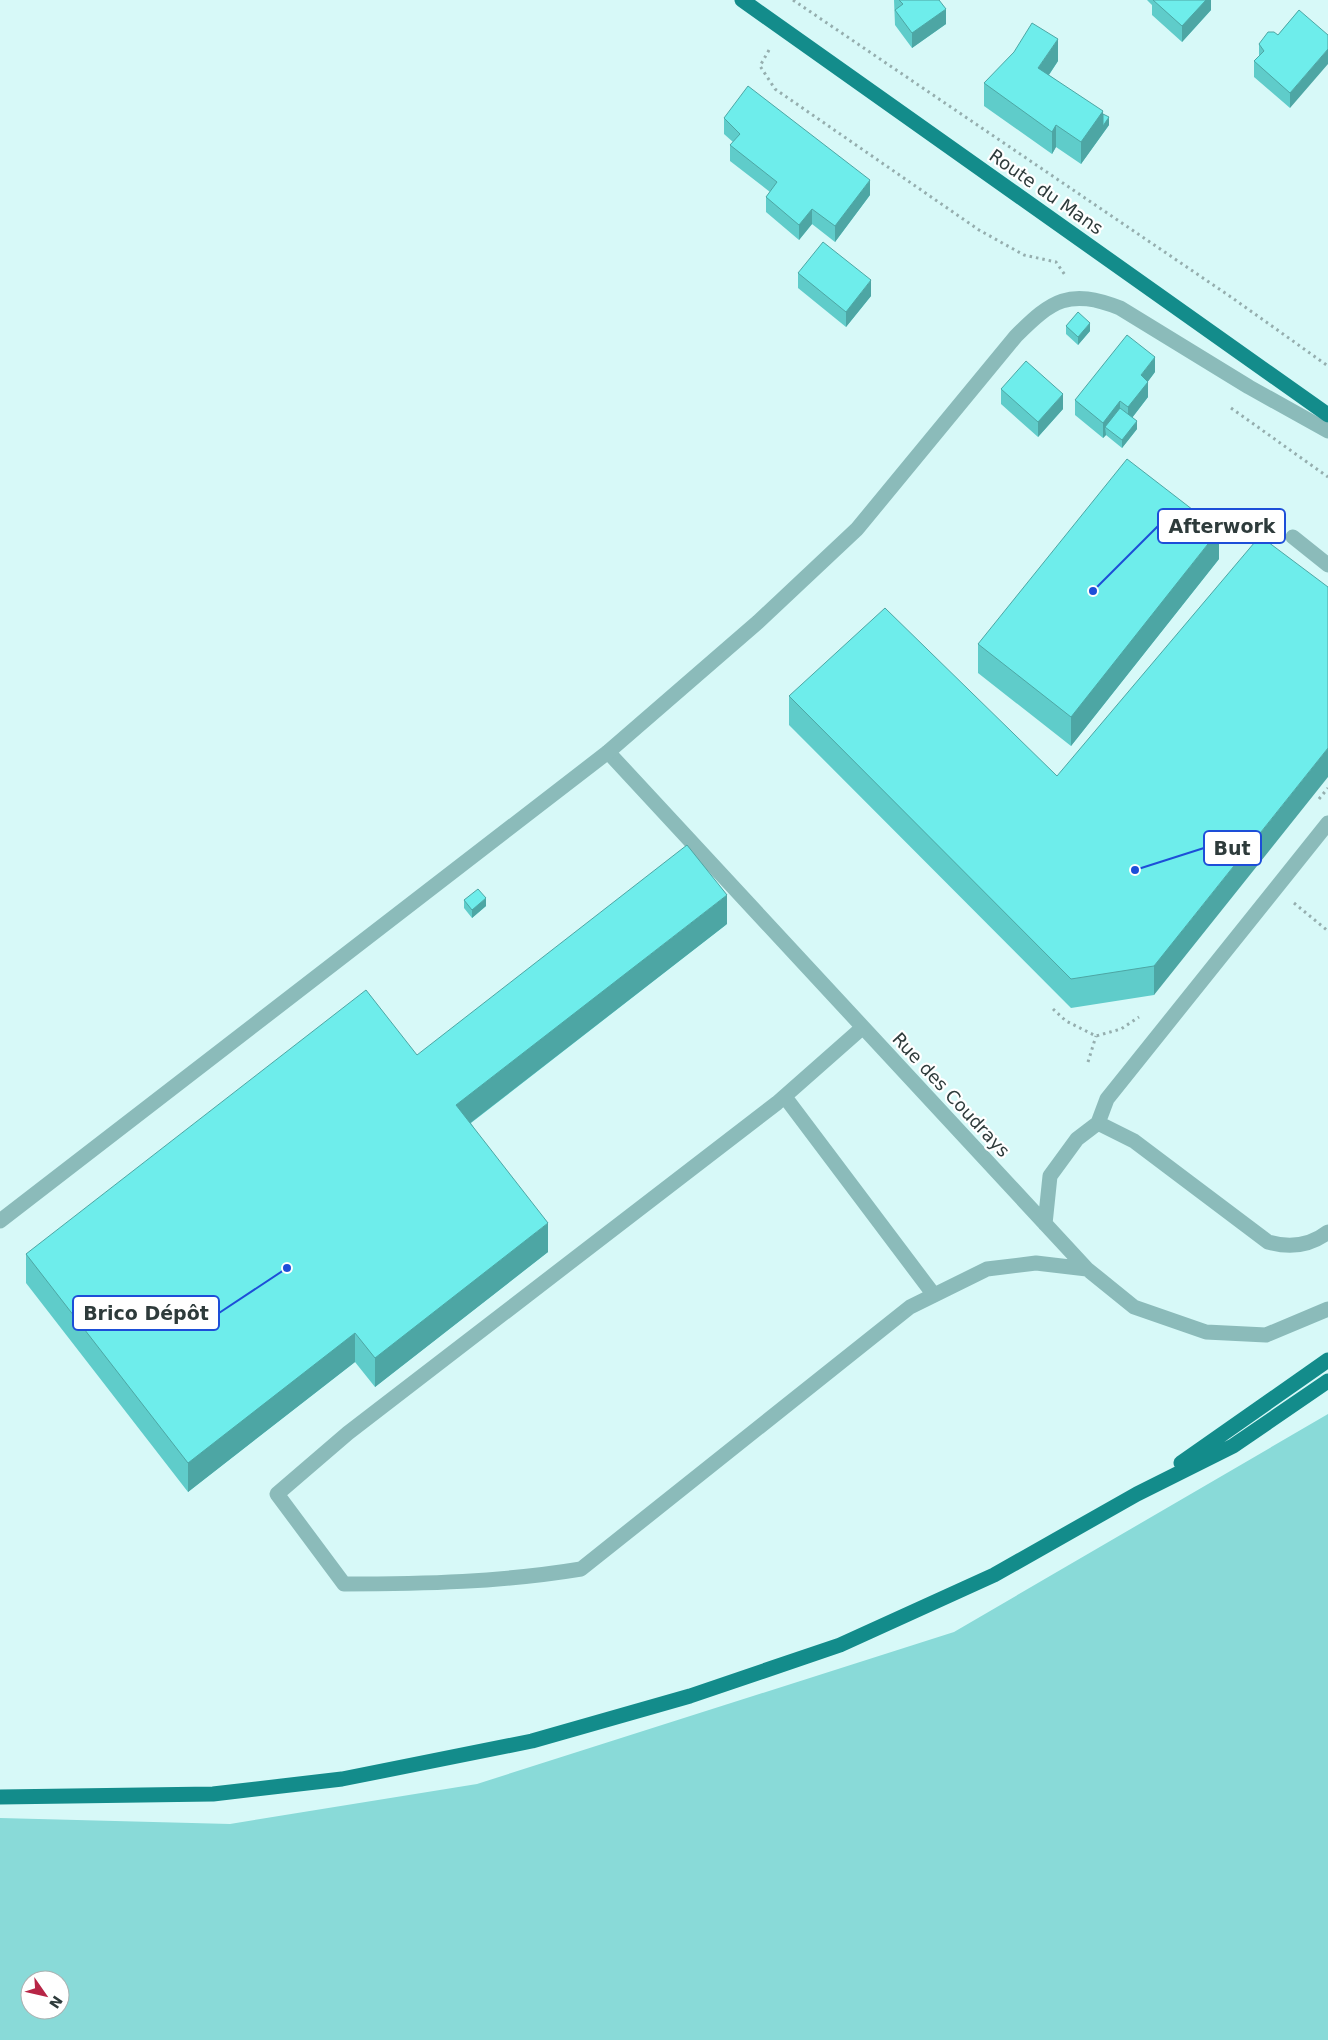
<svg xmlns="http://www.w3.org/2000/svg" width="1328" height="2040" viewBox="0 0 1328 2040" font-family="'DejaVu Sans',sans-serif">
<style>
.green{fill:#89dad8;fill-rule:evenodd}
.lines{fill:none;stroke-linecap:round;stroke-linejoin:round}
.path{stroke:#95aeae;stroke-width:3;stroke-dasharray:2.5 4;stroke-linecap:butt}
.lane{stroke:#8bbbba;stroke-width:15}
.street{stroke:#8bbbba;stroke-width:15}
.primary{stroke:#138c8b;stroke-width:15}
.wall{fill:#5fccca}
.shaded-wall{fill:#4da6a4}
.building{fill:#6eedeb;stroke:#4da6a4}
.labels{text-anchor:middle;stroke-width:4.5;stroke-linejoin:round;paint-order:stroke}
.street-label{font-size:18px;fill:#2e3b3b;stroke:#fff}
.leader{fill:none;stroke:#1d4ed8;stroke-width:2}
.callout-dot{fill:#1d4ed8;stroke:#fff;stroke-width:2}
.callout{fill:#fff;stroke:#1d4ed8;stroke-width:2}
.callout-label{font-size:19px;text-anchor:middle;font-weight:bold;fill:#2e3b3b}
</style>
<rect width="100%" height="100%" fill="#d7f9f8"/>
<!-- green -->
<path class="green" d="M1328,1414V2040H0V1818L230,1824L477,1784L954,1632ZM30,1980H60V2010H30Z"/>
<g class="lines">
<!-- path -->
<path class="path" d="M793,0L1231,297L1328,366
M769,50L760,66L775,89L979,230L1024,255L1056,262L1065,275
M1231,408L1328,477
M1319,799L1328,788
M1294,903L1328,931
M1053,1009L1066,1021L1096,1036L1121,1029L1139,1017
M1088,1062L1096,1036"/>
<!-- lane -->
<path class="lane" d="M1293,537L1328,565
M608,752L1087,1269L1134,1307L1206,1332L1266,1335L1328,1309
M862,1028L777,1103L348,1433L277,1494L344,1584C424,1584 502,1582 581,1569L910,1307L987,1269L1036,1263L1087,1269
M785,1097L934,1295
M1098,1123L1134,1141L1268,1242C1289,1248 1310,1246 1328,1232
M1045,1224L1050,1176L1077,1139L1098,1123L1107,1099L1328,823"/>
<!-- street -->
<path class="street" d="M0,1221L608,752L758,622L857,529L1016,336C1052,300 1069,288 1120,308L1249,387L1328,431"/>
<!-- primary -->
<path class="primary" d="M742,0L1328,415
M1181,1463L1328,1360
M0,1797L213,1794L342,1779L532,1741L690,1696L840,1645L994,1575L1137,1494L1233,1446L1328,1381"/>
</g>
<!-- wall -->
<path class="wall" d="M894,0H939L946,24L912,48L895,25Z
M1147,0H1211V10L1182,42L1152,15V5Z
M1299,10L1290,108L1254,77V61L1259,56V44L1278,35Z
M1058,61L1049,75L1103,114L1109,125L1081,164L1056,147L1052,154L984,106V83Z
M724,118L870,195L835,242L812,224L799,240L766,212V197L770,192L730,161V145L733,142L724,134Z
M798,273L871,296L846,327L798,288Z
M1066,326L1090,331L1078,345L1066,334Z
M1155,372L1148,381V397L1132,418L1137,429L1122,448L1106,435L1103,438L1075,415V400Z
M1001,389L1063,409L1038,437L1001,404Z
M1219,559L1071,746L978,673V644Z
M1328,587L1154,995L1071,1008L789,725V696L1057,776Z
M464,900L486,906L472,918L464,908Z
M727,924L471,1123L548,1252L375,1387L355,1362L188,1492L26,1283V1254L417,1055Z"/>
<!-- shaded-wall -->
<path class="shaded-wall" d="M1206,0H1211V10L1182,42V26Z
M946,9V24L912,48V33Z
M1058,39V61L1042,85L1038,68Z
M1328,49V64L1290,108V93Z
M1103,111V126L1109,117V125L1081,164V142Z
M1056,125V147L1052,154V132Z
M870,180V195L835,242V226Z
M812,209V224L799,240V225Z
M871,280V296L846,327V312Z
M1090,323V331L1078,345V337Z
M1155,357V372L1141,391V375Z
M1148,382V397L1128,423V407Z
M1063,394V409L1038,437V422Z
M1120,401V416L1105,427L1106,435L1103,438V423Z
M1137,421V429L1122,448V440Z
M1219,530V559L1071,746V717Z
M1328,748V777L1154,995V966Z
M727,895V924L456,1134V1105Z
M486,898V906L472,918V910Z
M548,1223V1252L375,1387V1358Z
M355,1333V1362L188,1492V1463Z"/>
<!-- building -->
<path class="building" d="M899,0H939L946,9L912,33L895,10L903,4Z
M1153,0H1206L1182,26Z
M1299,10L1328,35V49L1290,93L1254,61L1264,51L1259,44L1268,32H1274L1278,35Z
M1032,23L1058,39L1038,68L1103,111L1081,142L1056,125L1052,132L984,83L1014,52Z
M748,86L870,180L835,226L812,209L799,225L766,197L777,182L730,145L740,134L724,118Z
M1103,114L1109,117L1103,126Z
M823,242L871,280L846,312L798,273Z
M1078,312L1090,323L1078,337L1066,326Z
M1127,335L1155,357L1141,375L1148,382L1128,407L1120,401L1103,423L1075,400Z
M1026,361L1063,394L1038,422L1001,389Z
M1120,408L1137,421L1122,440L1105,427Z
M1127,459L1219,530L1071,717L978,644Z
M1260,536L1328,587V748L1154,966L1071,979L789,696L885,608L1057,776Z
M687,845L727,895L456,1105L548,1223L375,1358L355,1333L188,1463L26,1254L366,990L417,1055Z
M478,889L486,898L472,910L464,900Z"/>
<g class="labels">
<!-- street labels -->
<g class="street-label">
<text transform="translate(1046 192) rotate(35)" y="6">Route du Mans</text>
<text transform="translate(951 1095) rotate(47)" y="6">Rue des Coudrays</text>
</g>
</g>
<!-- callouts -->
<path class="leader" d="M1093 591L1158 526M1135 870L1204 848M287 1268L219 1313"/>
<g class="callout-dot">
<circle cx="1093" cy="591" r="5"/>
<circle cx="1135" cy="870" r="5"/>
<circle cx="287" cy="1268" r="5"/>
</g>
<g class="callout">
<rect x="1158" y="509" width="127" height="34" rx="5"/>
<rect x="1204" y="831" width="57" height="34" rx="5"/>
<rect x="73" y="1296" width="146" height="34" rx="5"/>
</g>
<g class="callout-label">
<text x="1222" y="533">Afterwork</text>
<text x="1232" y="855">But</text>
<text x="146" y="1320">Brico Dépôt</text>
</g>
<!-- north arrow -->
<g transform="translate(45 1995) rotate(124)"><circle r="24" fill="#ffffff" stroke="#abb1b1"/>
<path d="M0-4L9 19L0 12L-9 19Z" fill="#b72546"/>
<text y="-8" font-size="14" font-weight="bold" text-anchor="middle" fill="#2e3b3b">N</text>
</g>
</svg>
